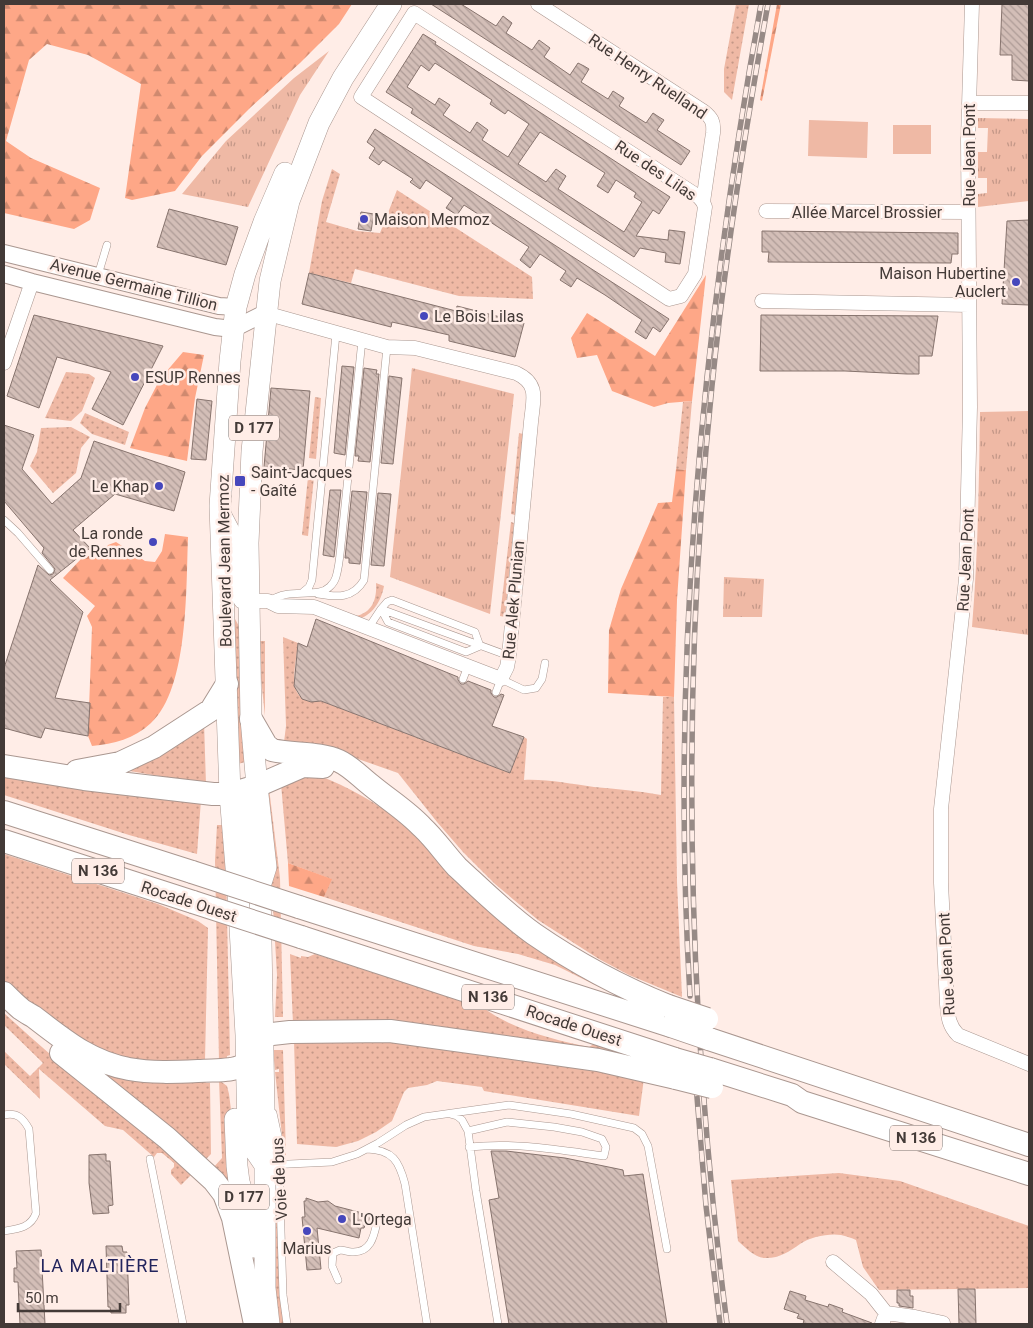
<svg xmlns="http://www.w3.org/2000/svg" width="1033" height="1328" viewBox="0 0 1033 1328" font-family="Roboto,sans-serif">
<style>
.grass{fill:url(#grass-dots)}
.forest{fill:url(#forest-firs)}
.park{fill:url(#park-tufts)}
.pitch{fill:#efb9a5}
.building{fill:url(#building-back-hatch);stroke:#87746e;fill-rule:evenodd}
.lines{fill:none;stroke-linecap:round;stroke-linejoin:round}
.service-casing{stroke:#aa9790;stroke-width:8}
.minor-casing{stroke:#aa9790;stroke-width:15}
.tertiary-casing{stroke:#aa9790;stroke-width:18}
.primary-casing{stroke:#aa9790;stroke-width:22}
.trunk-casing{stroke:#aa9790;stroke-width:24}
.service{stroke:#fff;stroke-width:7}
.minor{stroke:#fff;stroke-width:14}
.tertiary{stroke:#fff;stroke-width:16}
.primary{stroke:#fff;stroke-width:21}
.trunk{stroke:#fff;stroke-width:22}
.rail-casing{stroke:#978a86;stroke-width:5.5}
.rail{stroke:#ffede7;stroke-width:4;stroke-dasharray:11;stroke-linecap:butt}
.trunk-bridge-casing{stroke:#aa9790;stroke-width:24;stroke-linecap:butt}
.trunk-bridge{stroke:#fff;stroke-width:22}
.poi-dot{fill:#4647bc;stroke:#ffede7;stroke-width:2}
.labels{text-anchor:middle;stroke-width:5;stroke-linejoin:round;paint-order:stroke}
.shield{fill:#ffede7;stroke:#7b706c;stroke-width:1}
.shield-label{font-size:15px;font-weight:bold;fill:#433a37}
.street-label{font-size:16px;fill:#433a37;stroke:#ffede7}
.poi-label{font-size:16px;fill:#433a37;stroke:#ffede7;text-anchor:start}
.neighbourhood-label{font-size:18px;letter-spacing:1px;fill:#22245d;stroke:#ffede7}
</style>
<defs>
<pattern id="grass-dots" width="8" height="8" patternUnits="userSpaceOnUse" patternTransform="scale(1.25)"><rect width="8" height="8" fill="#efb9a5"/><path d="M2 2h.1M6 6h.1" fill="none" stroke="#c39787" stroke-width="1.8" stroke-linecap="round"/></pattern>
<pattern id="forest-firs" width="22" height="20" patternUnits="userSpaceOnUse" patternTransform="scale(1.25)"><rect width="22" height="20" fill="#fea787"/><path d="M5 1l3.5 6h-7zM16 11l3.5 6h-7z" fill="#cf896f"/></pattern>
<pattern id="park-tufts" width="24" height="20" patternUnits="userSpaceOnUse" patternTransform="scale(1.25)"><rect width="24" height="20" fill="#efb9a5"/><path d="M3 7l-1-3M5 7V3M7 7l1-3M15 17l-1-3M17 17v-4M19 17l1-3" fill="none" stroke="#c39787"/></pattern>
<pattern id="building-back-hatch" width="6" height="6" patternUnits="userSpaceOnUse" patternTransform="scale(1.25)"><rect width="6" height="6" fill="#d3beb7"/><path d="M-1 5l2 2M0 0l6 6M5-1l2 2" fill="none" stroke="#ad9b96"/></pattern>
</defs>
<rect width="100%" height="100%" fill="#ffede7"/>
<!-- grass -->
<path class="grass" d="M736,4H749L732,100L724,92V69Z
M332,169L340,174L326,222L357,231L380,233L397,190L532,277L533,299L459,296L355,269L351,283L309,273L322,201Z
M66,372L89,374L95,378L82,411L71,421L45,418Z
M315,397L321,398L316,459L309,458Z
M692,401L686,470L676,469L683,402Z
M85,413L129,432L125,445L92,434L80,423Z
M71,427L90,437L81,448L76,473L53,493L30,466L37,452L41,428Z
M519,433L523,434L515,515L511,514Z
M308,477H314L308,536L302,535Z
M511,522L514,523L505,617L500,616Z
M376,583L384,586C381,602 372,616 356,620L355,616C373,613 377,598 376,583Z
M234,617L241,630L248,761L235,765Z
M283,637L298,643C296,668 283,705 321,701L510,773L524,737L527,739L524,780C548,779 570,784 594,787C617,789 638,791 661,795L663,697H674L677,882L682,997L629,975L599,959L538,920L495,884L463,852L437,822L398,773L341,753L284,742L286,726Z
M260,641H265V716L260,669Z
M204,722L206,784L118,769Z
M4,770L201,800L197,854L129,835L4,795Z
M320,776C376,797 422,837 469,874C519,914 570,954 621,995L595,985L555,965L518,954L474,946L324,897L331,879L288,863L281,784L294,779Z
M269,788L280,878L283,1017H275L277,975L266,789Z
M217,825H225L230,1055L227,1056L226,1061H219L215,861Z
M4,854L158,904L198,921L208,928L205,1060L139,1066L85,1044L4,982Z
M290,954L301,958V956L308,957L315,954L334,960L484,1008C511,1029 555,1040 589,1047L594,1044L672,1068L293,1024Z
M4,1013C64,1069 130,1119 193,1173L181,1185L171,1174V1170L174,1167V1163L162,1153H157L154,1157L123,1130L105,1126L39,1069L40,1099L4,1064V1051L30,1076L43,1063L4,1025Z
M374,1038L517,1057L644,1078L639,1116L484,1091L482,1087L437,1081L427,1085L408,1088L404,1092L392,1121L376,1132L358,1141L336,1147L297,1144L294,1041Z
M273,1050H283L286,1156L284,1154L275,1072H279V1069L275,1070Z
M101,1072L121,1079L148,1083L204,1080L206,1083H210L211,1154L202,1163Z
M219,1080L227,1086L229,1094L244,1212L212,1169L222,1158Z
M839,1173L900,1181L1029,1226V1288L879,1290L863,1267L856,1240C852,1238 846,1236 841,1235C829,1233 810,1237 800,1244C789,1252 778,1259 764,1258C754,1257 745,1247 738,1241L731,1180Z
M271,1208H279L285,1324H277Z"/>
<!-- forest -->
<path class="forest" d="M4,4H352L339,24L300,63L251,107L202,156L175,191L132,200L125,198L141,84L88,55L47,44L29,60L6,141L31,158L100,188L90,220L74,229L4,213Z
M777,4H781L762,101L760,100Z
M706,275L692,401L668,403L654,407L612,391L597,355L577,358L571,338L587,313L655,356Z
M183,352L204,355L195,398L187,461L130,448L145,408L160,379Z
M676,469L686,470L677,600L674,697L608,693L609,630L621,589L658,503L672,502Z
M165,534L188,537C186,586 189,688 151,723C134,739 114,744 92,746L88,736L92,627L87,616L95,606L63,578L81,559L105,550L108,545L116,542L145,561L155,562L162,551Z
M288,863L332,879L324,897L289,886Z"/>
<!-- park -->
<path class="park" d="M329,51L300,95L248,207L182,194L226,141L294,78Z
M978,118L1029,119V201L978,207V194L987,193V178H978V152H987L988,128H978Z
M412,368L514,394L490,614L390,577Z
M1029,411V635L972,627C978,555 979,484 980,412Z
M724,577L764,579L762,617H723Z"/>
<!-- pitch -->
<path class="pitch" d="M809,120L868,122L867,158L808,156Z
M893,125H931V154H893Z"/>
<!-- building -->
<path class="building" d="M431,4H461L496,26L503,16L512,23L506,33L532,50L539,40L550,48L544,57L570,75L578,63L584,66L589,69L581,82L608,99L613,91L624,98L619,106L646,123L653,113L659,117L664,120L657,130L690,151L681,165Z
M1002,4H1029V81L1012,80V55H1000Z
M423,34L436,42L435,44L670,197L659,214L653,210L636,236L668,240L669,230L685,232L680,264L665,262L666,253L640,248L634,257L411,113L413,109L386,92ZM435,63L492,100L490,104L505,114L508,110L529,124L508,157L482,140L488,130L477,122L470,133L443,115L450,105L439,98L435,105L407,87L421,65L429,71ZM540,132L605,173L597,186L608,193L616,180L636,193L634,197L642,202L624,232L558,189L566,176L556,169L546,182L518,164Z
M375,129L669,319L660,332L653,327L646,339L635,332L642,320L605,295L577,278L571,287L560,280L566,271L540,254L530,268L520,260L529,247L464,205L457,215L446,208L453,198L426,180L420,189L410,182L413,179L383,160L379,165L369,158L375,148L367,142Z
M169,209L238,227L226,265L157,247Z
M361,212L374,214L371,231L358,229Z
M1029,220V305L1002,304L1007,221Z
M762,231L958,233V254H952L951,263L768,262L769,252H762Z
M309,273L456,311L457,306L524,323L515,357L449,341V335L392,322L391,327L302,304Z
M34,315L163,346L123,425L92,409L111,372L57,357L39,408L7,396Z
M761,315L938,316L932,356H919V374H907L845,371H760Z
M342,366L354,367L345,455L334,453Z
M364,368L377,370L376,374H379L370,462L358,461L359,456H355Z
M389,376L402,378L393,464L381,463Z
M271,388L310,391L303,470L264,467Z
M197,399L212,401L206,460L191,459Z
M4,425L34,435L22,469L52,504L81,478L94,441L185,472L174,511L115,494L73,530L90,548L50,580L83,612L55,698L90,703L88,736L45,728L41,738L4,728V668L38,565L49,575L53,574L55,569L42,553L44,548L4,501Z
M330,490H341L334,557L323,555Z
M352,491L367,492L360,564L349,563V558H345Z
M378,493L391,494L384,566L371,565Z
M316,619L458,677V680L461,684H464L468,681L491,690V693L494,697H497L501,694L504,695L492,726L524,737L510,773L321,701L311,702L302,699L294,686L298,643L307,647Z
M491,1151H506L565,1158L623,1170L624,1176L643,1174L667,1324H509L489,1200L499,1198Z
M106,1154V1161H110L113,1205L108,1206L109,1213L93,1214L89,1183V1155Z
M306,1198L318,1202L328,1201L335,1206L370,1215L368,1226L365,1225L364,1228H361L359,1238L317,1228L321,1269L307,1270L302,1217H305L304,1201H306Z
M106,1246H122L123,1252H127L129,1305H126V1313H111L110,1307H108Z
M41,1250L45,1324H20L18,1282H14V1268H17L16,1251Z
M958,1289H975L976,1324H959Z
M897,1290H910V1296H913V1308L899,1306V1303H897Z
M790,1291L806,1296L805,1300L828,1307L829,1304L843,1309L842,1312L872,1323L871,1324H803L804,1320L797,1318L799,1314L784,1309Z"/>
<g class="lines">
<!-- service casing -->
<g class="service-casing">
<path id="service" d="M98,275L107,245
M4,520L18,533L50,570
M303,592L309,587L312,580L336,334
M318,594C337,597 353,599 364,580L387,347
M392,600L475,632L480,646L466,652L388,622L381,609L387,602Z
M269,601C287,590 301,595 319,592C327,591 334,584 336,577C339,567 340,555 341,545L362,340
M369,627L381,609L509,656
M463,679L468,666
M496,692L501,679L524,690L536,688L542,679L545,663
M273,1113L278,1136L283,1295L287,1324
M450,1114L457,1116L462,1120L468,1131L476,1191L498,1324
M4,1115C17,1112 23,1118 29,1129L36,1213C31,1228 17,1229 4,1231
M468,1131L507,1122L554,1127L582,1132L602,1139L606,1147L604,1156C559,1150 515,1142 469,1147
M367,1149C393,1150 399,1161 405,1184L427,1324
M150,1159L183,1324
M268,1165L332,1162L357,1154L378,1143L406,1125L424,1117L509,1105L571,1114L634,1128L642,1134L648,1146L667,1249
M338,1280L332,1266L333,1253L340,1250C344,1250 348,1252 352,1252C371,1253 374,1236 377,1222L374,1218"/>
</g>
<!-- minor casing -->
<g class="minor-casing">
<path id="minor" d="M538,4L703,111C712,118 714,122 713,133L703,202
M972,4L968,140L970,407L966,579L941,809V883L947,1004C948,1017 949,1026 958,1035L1029,1064
M414,13L699,197L703,202L705,207L695,274L681,296L669,299L361,97Z
M969,103H1029
M766,211L968,212
M762,301L969,305
M4,363L32,282
M223,512L233,531L236,593L241,601H268L278,606L314,607L501,679L507,667L509,656L531,422C533,400 540,384 516,373L415,348L387,347L265,313
M833,1262L871,1294L886,1313L882,1324
M886,1313L915,1317L943,1323"/>
</g>
<!-- tertiary casing -->
<g class="tertiary-casing">
<path id="tertiary" d="M4,253L219,306L236,307
M4,274L32,282L215,327L233,329L265,313"/>
</g>
<!-- primary casing -->
<g class="primary-casing">
<path id="primary" d="M235,1119L237,1166L239,1182L253,1226V1247
M265,1165L248,1140L246,1035L238,892L230,794L220,506L230,361L236,307L245,274L264,222L285,173
M269,1324L265,1288V1165L260,886L266,867L257,786L251,719L248,543L252,451L270,281L289,201L319,123L343,78L391,4"/>
</g>
<!-- trunk casing -->
<g class="trunk-casing">
<path id="trunk" d="M251,719L266,745L272,750C294,755 319,752 339,761C352,767 361,778 372,786C389,800 407,811 422,827C435,839 445,854 457,867C482,890 506,914 534,934C576,963 621,987 668,1006
M4,766L84,779L213,794H230L257,786L303,766L323,767
M77,771L120,763L154,747L211,710L227,684
M230,794C255,800 245,848 251,868C252,874 257,880 260,886
M4,812L192,872
M4,841L193,902
M299,907L671,1026
M301,937L675,1059
M4,993C9,998 15,1004 21,1009C25,1012 29,1014 34,1017C64,1040 90,1062 129,1069C151,1073 175,1072 198,1071C235,1069 248,1075 263,1035L290,1032L390,1031L598,1060L676,1078
M709,1039L1029,1145
M61,1053L167,1138L214,1181L224,1194L233,1218L255,1324
M710,1069L792,1095L802,1102L1029,1174"/>
</g>
<!-- service -->
<use href="#service" class="service"/>
<!-- minor -->
<use href="#minor" class="minor"/>
<!-- tertiary -->
<use href="#tertiary" class="tertiary"/>
<!-- primary -->
<use href="#primary" class="primary"/>
<!-- trunk -->
<use href="#trunk" class="trunk"/>
<!-- rail casing -->
<g class="rail-casing">
<path id="rail" d="M690,996C670,663 702,331 761,4
M696,1085L706,1206L720,1324
M727,1324C687,1014 680,698 712,386C725,258 745,131 768,4"/>
</g>
<!-- rail -->
<use href="#rail" class="rail"/>
<!-- trunk-bridge casing -->
<g class="trunk-bridge-casing">
<path id="trunk-bridge" d="M192,872L299,907
M193,902L301,937
M668,1006L707,1019
M671,1026L709,1039
M675,1059L710,1069
M676,1078L712,1087"/>
</g>
<!-- trunk-bridge -->
<use href="#trunk-bridge" class="trunk-bridge"/>
</g>
<!-- markers -->
<g class="poi-dot">
<circle cx="364" cy="219" r="5"/>
<circle cx="1016" cy="282" r="5"/>
<circle cx="424" cy="316" r="5"/>
<circle cx="135" cy="377" r="5"/>
<rect x="234" y="475" width="12" height="12" rx="2.5"/>
<circle cx="159" cy="486" r="5"/>
<circle cx="153" cy="542" r="5"/>
<circle cx="342" cy="1219" r="5"/>
<circle cx="307" cy="1231" r="5"/>
</g>
<g class="labels">
<!-- shield labels -->
<g class="shield">
<rect x="229" y="415.5" width="50" height="25" rx="4"/>
<rect x="72" y="858.5" width="52" height="25" rx="4"/>
<rect x="462" y="984.5" width="52" height="25" rx="4"/>
<rect x="890" y="1125.5" width="52" height="25" rx="4"/>
<rect x="219" y="1184.5" width="50" height="25" rx="4"/>
</g>
<g class="shield-label">
<text x="254" y="433">D 177</text>
<text x="98" y="876">N 136</text>
<text x="488" y="1002">N 136</text>
<text x="916" y="1143">N 136</text>
<text x="244" y="1202">D 177</text>
</g>
<!-- street labels -->
<g class="street-label">
<text transform="translate(648 76) rotate(34)" y="6">Rue Henry Ruelland</text>
<text transform="translate(969 155) rotate(-90)" y="6">Rue Jean Pont</text>
<text transform="translate(656 170) rotate(34)" y="6">Rue des Lilas</text>
<text x="867" y="218">Allée Marcel Brossier</text>
<text transform="translate(134 284) rotate(14)" y="6">Avenue Germaine Tillion</text>
<text transform="translate(965 560) rotate(-87)" y="6">Rue Jean Pont</text>
<text transform="translate(224 561) rotate(-91)" y="6">Boulevard Jean Mermoz</text>
<text transform="translate(513 600) rotate(-85)" y="6">Rue Alek Plunian</text>
<text transform="translate(189 901) rotate(18)" y="6">Rocade Ouest</text>
<text transform="translate(946 964) rotate(-93)" y="6">Rue Jean Pont</text>
<text transform="translate(574 1025) rotate(18)" y="6">Rocade Ouest</text>
<text transform="translate(279 1179) rotate(-93)" y="6">Voie de bus</text>
</g>
<!-- poi labels -->
<g class="poi-label">
<text x="374" y="225">Maison Mermoz</text>
<text x="1006" y="279" text-anchor="end">Maison Hubertine<tspan x="1006" dy="18">Auclert</tspan></text>
<text x="434" y="322">Le Bois Lilas</text>
<text x="145" y="383">ESUP Rennes</text>
<text x="251" y="478">Saint-Jacques<tspan x="251" dy="18">- Gaîté</tspan></text>
<text x="149" y="492" text-anchor="end">Le Khap</text>
<text x="143" y="539" text-anchor="end">La ronde<tspan x="143" dy="18">de Rennes</tspan></text>
<text x="352" y="1225">L'Ortega</text>
<text x="307" y="1254" text-anchor="middle">Marius</text>
</g>
<!-- neighbourhood labels -->
<g class="neighbourhood-label">
<text x="100" y="1272">LA MALTIÈRE</text>
</g>
</g>
<!-- border -->
<rect width="1033" height="1328" fill="none" stroke="#433a37" stroke-width="10"/>
<!-- scale -->
<path d="M18 1303v8h102v-8" fill="none" stroke="#433a37" stroke-width="2.5"/>
<text x="25" y="1303" font-size="15" fill="#433a37" stroke="#ffede7" stroke-width="4" paint-order="stroke">50 m</text>
</svg>
